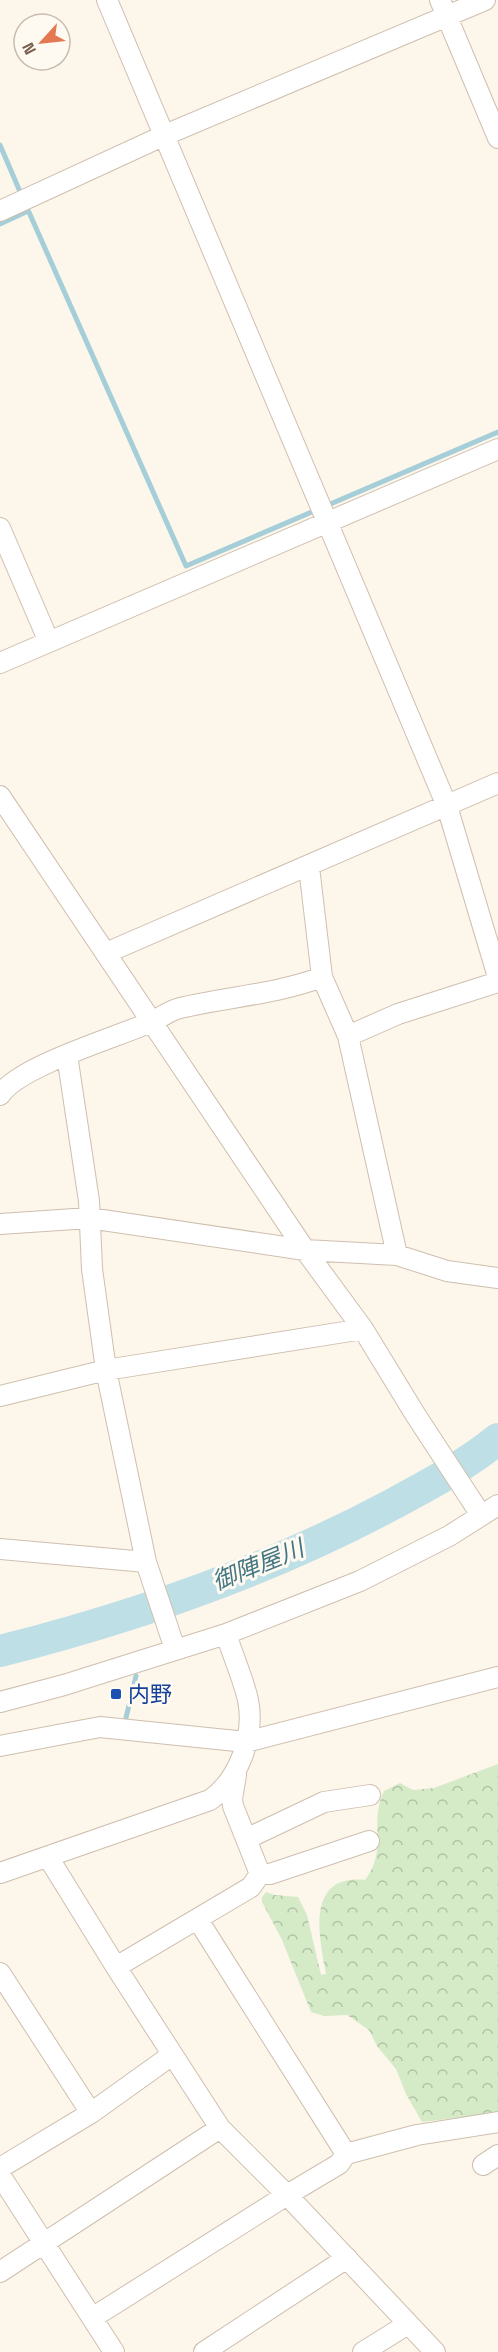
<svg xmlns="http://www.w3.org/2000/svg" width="498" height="2352" viewBox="0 0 498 2352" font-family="'Space Grotesk','Noto Sans JP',sans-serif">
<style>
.forest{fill:url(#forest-crowns)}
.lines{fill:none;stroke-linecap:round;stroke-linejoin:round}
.stream{stroke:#a5ced8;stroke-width:5}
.river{stroke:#bfdfe6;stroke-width:32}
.minor-casing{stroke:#cfbfaf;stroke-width:22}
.minor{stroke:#fff;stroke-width:20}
.transit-dot{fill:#1a4fb4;stroke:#fffaf1;stroke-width:2}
.labels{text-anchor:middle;stroke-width:6;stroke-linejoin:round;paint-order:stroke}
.transit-label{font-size:22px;fill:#164399;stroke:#fffaf1;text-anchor:start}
.water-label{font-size:24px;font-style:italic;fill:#447783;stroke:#fffaf1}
</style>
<defs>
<pattern id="forest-crowns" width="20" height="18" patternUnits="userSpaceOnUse" patternTransform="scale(1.5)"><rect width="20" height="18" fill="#d5ebc8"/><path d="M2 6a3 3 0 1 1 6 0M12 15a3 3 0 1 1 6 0" fill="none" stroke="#b2c2a5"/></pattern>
</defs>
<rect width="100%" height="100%" fill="#fcf6eb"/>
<!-- forest -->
<path class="forest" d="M498,1764V2113L422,2122L406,2094L396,2069L377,2046L369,2030L347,2015L325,2016L311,2012L282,1940L262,1902V1897L266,1892L275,1895L298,1897L307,1915L321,1975L326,1974C319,1937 305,1874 365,1880C389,1848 368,1825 384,1791L400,1783L413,1790L434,1788Z"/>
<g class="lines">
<!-- stream -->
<path class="stream" d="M0,145L21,194
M28,210L186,566L498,432
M0,224L28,211
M120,1723L125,1722L136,1676"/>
<!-- river -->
<path class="river" d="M0,1651C135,1617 270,1570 393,1504C430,1484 466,1465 498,1439"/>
<!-- minor casing -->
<g class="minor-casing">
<path id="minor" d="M107,0L447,806L498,977
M440,0L498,138
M0,211L165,135L485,0
M0,528L49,642
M0,663L498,449
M0,796L305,1250L363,1329L415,1414L481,1515
M309,867L322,977L348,1036L397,1255
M106,953L498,783
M348,1036L398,1014L498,982
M67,1055L89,1201L92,1269L106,1370L146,1562L175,1649
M0,1095C19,1066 117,1037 151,1022C161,1018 170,1010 180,1008C227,997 277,994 322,977
M0,1224L89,1218L305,1250L397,1255L447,1271L498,1278
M0,1396L106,1370L363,1329
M0,1549L146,1562
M0,1702L64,1685L226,1634L360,1581L449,1536L498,1505
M0,1746L100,1727L246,1742L498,1677
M246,1839L324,1802L370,1795
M48,1857L116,1967L220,2128L287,2195L435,2352
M0,1873L210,1800C239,1780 255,1735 248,1700C243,1678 233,1656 226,1634
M260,1874H270L369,1841
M198,1920L346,2154
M116,1967L251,1887L260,1874L233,1806L232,1799L236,1775
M0,1973L91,2113
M483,2165L498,2155
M0,2168L91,2113L172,2055
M0,2175L114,2352
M0,2272L220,2128
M92,2318L287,2195L339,2164L346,2154L417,2135L498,2122
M204,2352L347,2258
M363,2352L408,2324"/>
</g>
<!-- minor -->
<use href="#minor" class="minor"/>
</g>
<!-- markers -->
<rect class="transit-dot" x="110" y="1688" width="12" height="12" rx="3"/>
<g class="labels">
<!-- transit labels -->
<g class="transit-label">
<text x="128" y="1702">内野</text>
</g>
<!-- water labels -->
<g class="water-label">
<text transform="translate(258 1565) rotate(-22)" y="8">御陣屋川</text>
</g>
</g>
<!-- north arrow -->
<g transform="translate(42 42) rotate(243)"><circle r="28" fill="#fffaf1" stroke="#c9bcaf" stroke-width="1.5"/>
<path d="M0-4.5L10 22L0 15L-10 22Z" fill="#e37853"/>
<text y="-9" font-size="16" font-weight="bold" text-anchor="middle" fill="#785e4d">N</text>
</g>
</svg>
